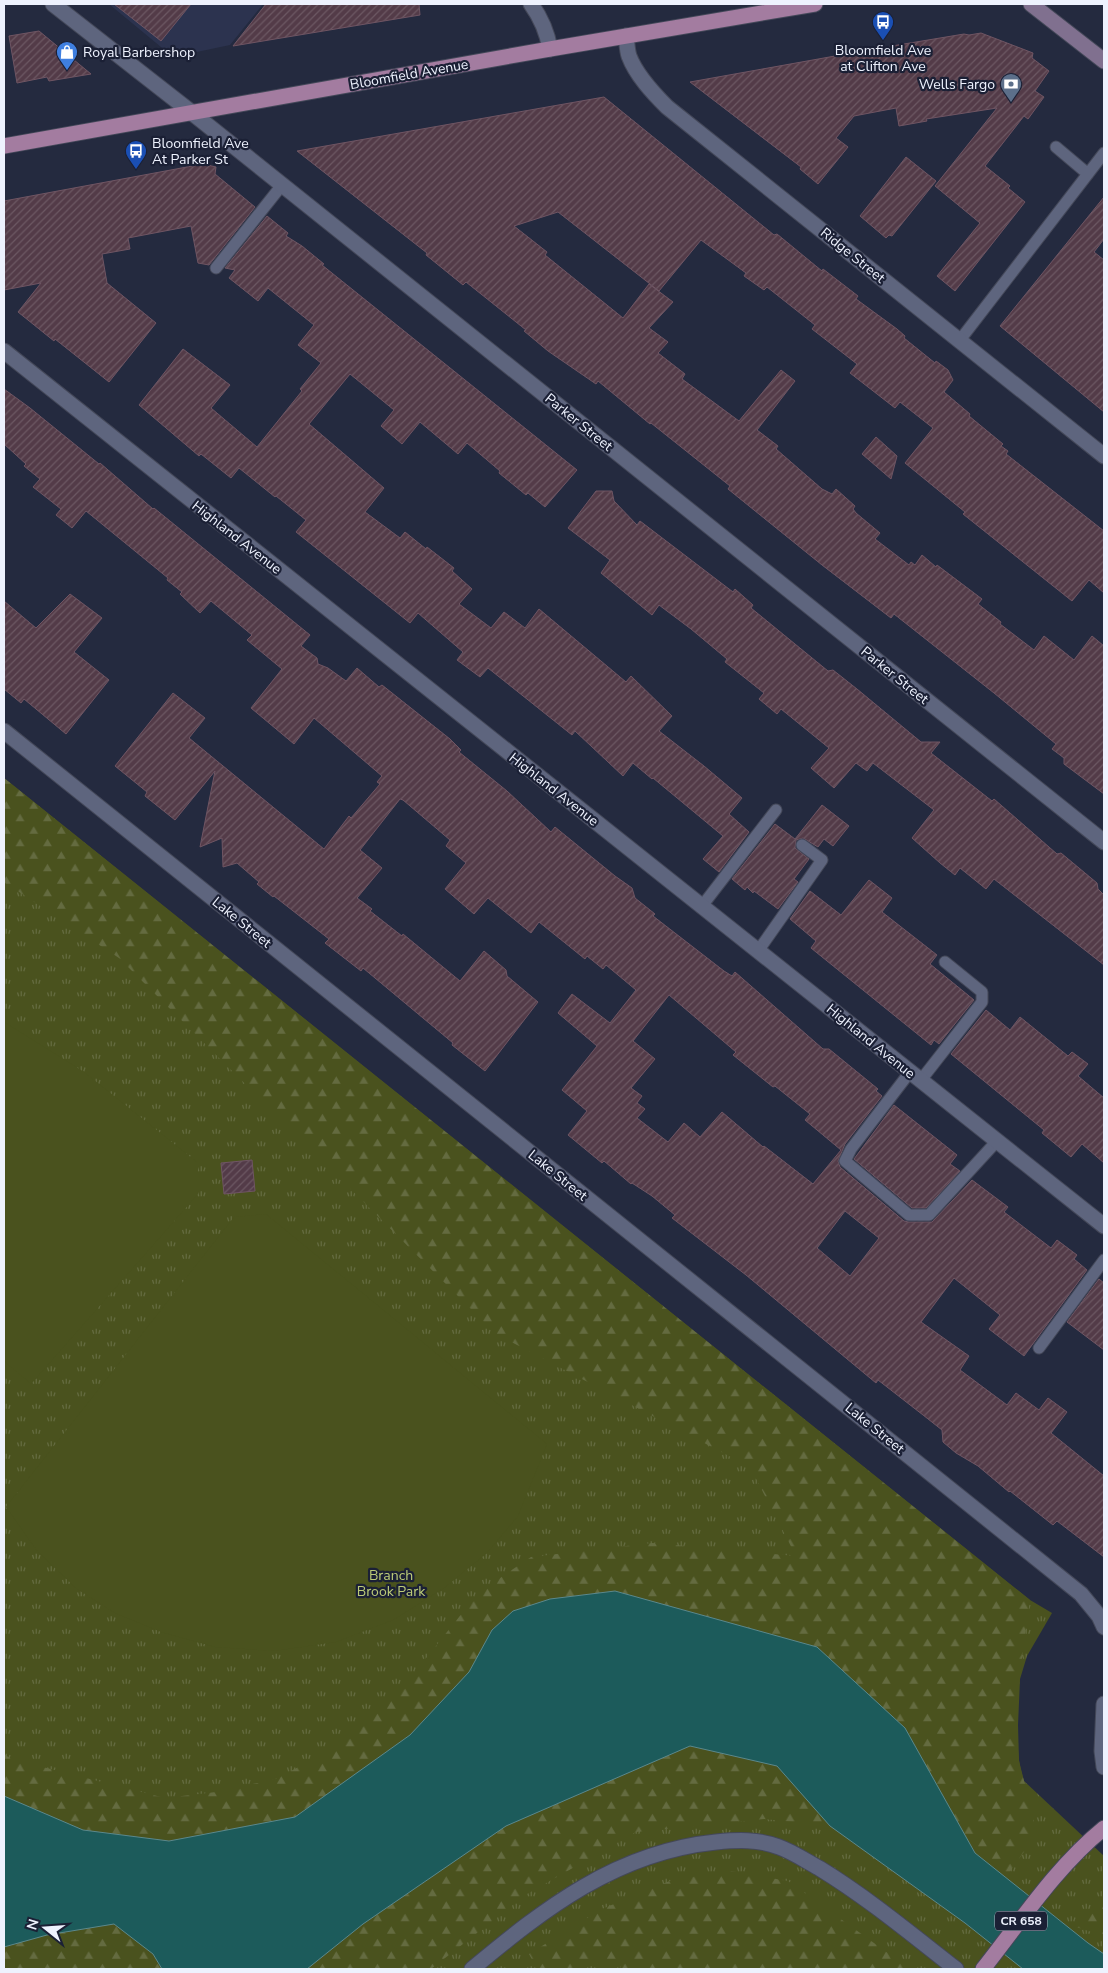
<svg xmlns="http://www.w3.org/2000/svg" width="1108" height="1973" viewBox="0 0 1108 1973" font-family="'Nunito Sans',sans-serif">
<style>
.built{fill:#2c334f}
.grass{fill:url(#grass-tufts)}
.forest{fill:url(#forest-firs)}
.pitch{fill:#4a521e}
.water{fill:#1c5b5b;stroke:#5b888c}
.building{fill:url(#building-hatch);stroke:#6f5563;fill-rule:evenodd}
.lines{fill:none;stroke-linecap:round;stroke-linejoin:round}
.service-casing{stroke:#444859;stroke-width:13}
.minor-casing{stroke:#444859;stroke-width:17}
.tertiary-casing{stroke:#444859;stroke-width:17}
.secondary-casing{stroke:#444859;stroke-width:17}
.primary-casing{stroke:#444859;stroke-width:17}
.service{stroke:#5e657e;stroke-width:11}
.minor{stroke:#5e657e;stroke-width:15}
.tertiary{stroke:#5e657e;stroke-width:15}
.secondary{stroke:#80708f;stroke-width:15}
.primary{stroke:#a37ca0;stroke-width:15}
.labels{text-anchor:middle;stroke-width:4.5;stroke-linejoin:round;paint-order:stroke}
.shield{fill:#1b2035;stroke:#afb3c2;stroke-width:1}
.shield-label{font-size:12px;font-weight:bold;fill:#eef2fe}
.poi-label{font-size:14px;fill:#eef2fe;stroke:#1b2035;text-anchor:start}
.street-label{font-size:14px;fill:#eef2fe;stroke:#1b2035}
.park-label{font-size:14px;fill:#bccb78;stroke:#1b2035}
</style>
<defs>
<pattern id="grass-tufts" width="24" height="20" patternUnits="userSpaceOnUse" patternTransform="scale(1.25)"><rect width="24" height="20" fill="#4a521e"/><path d="M3 7l-1-3M5 7V3M7 7l1-3M15 17l-1-3M17 17v-4M19 17l1-3" fill="none" stroke="#646b40"/></pattern>
<pattern id="forest-firs" width="22" height="20" patternUnits="userSpaceOnUse" patternTransform="scale(1.25)"><rect width="22" height="20" fill="#4a521e"/><path d="M5 1l3.5 6h-7zM16 11l3.5 6h-7z" fill="#646b40"/></pattern>
<pattern id="building-hatch" width="6" height="6" patternUnits="userSpaceOnUse" patternTransform="scale(1.25)"><rect width="6" height="6" fill="#533b48"/><path d="M-1 1l2-2M0 6l6-6M5 7l2-2" fill="none" stroke="#6c5863"/></pattern>
</defs>
<rect width="100%" height="100%" fill="#242a3f"/>
<!-- built -->
<path class="built" d="M109,4H263L230,45L173,57Z"/>
<!-- grass -->
<path class="grass" d="M4,778L1030,1600L1052,1613L1027,1656L1020,1679L1018,1725L1019,1761L1024,1781L1104,1856V1969H4Z"/>
<!-- forest -->
<path class="forest" d="M4,778L1030,1600C1023,1652 1013,1707 1019,1760C1022,1782 1035,1804 1034,1827C1033,1844 1018,1859 1009,1873L1001,1874L975,1853L905,1728L492,1630L469,1672L410,1735L295,1817L169,1841L83,1830L4,1796V1754L11,1759L165,1798L216,1792L276,1779L332,1749L403,1687L479,1592L531,1557L652,1543L796,1556L750,1467L496,1334L119,958L4,882Z
M690,1746L777,1766L830,1826L764,1819L636,1832L527,1894L431,1969H307L363,1924L506,1826Z
M731,1871L788,1881L910,1969H620L623,1960L564,1969H537L529,1954L602,1909L672,1880Z
M1104,1896V1936L1076,1927Z
M114,1924L153,1954L162,1969H4V1947L47,1935Z"/>
<!-- pitch -->
<path class="pitch" d="M4,1022L84,1072L198,1163V1194L31,1384L4,1361Z
M266,1214L547,1444L518,1516L487,1553L444,1588L393,1620L336,1642L274,1651L215,1647L161,1632L115,1613L77,1589L38,1552L6,1507L234,1217Z"/>
<!-- water -->
<path class="water" d="M615,1591L817,1647L905,1728L975,1853L1088,1943L1104,1954V1969H1023L965,1923L830,1826L777,1766L690,1746L506,1826L363,1924L307,1969H162L153,1954L114,1924L47,1935L4,1947V1796L83,1830L169,1841L295,1817L410,1735L469,1672L492,1630L513,1611L550,1599Z"/>
<!-- building -->
<path class="building" d="M114,4H191L161,41Z
M266,4H419L420,15L233,46Z
M39,31L91,74L49,81L47,77L17,83L9,36Z
M981,33L1033,53L1032,58L1049,71L1035,91L1044,97L1028,119L1024,116L985,166L1010,186L1008,188L1025,202L955,291L937,276L980,223L935,186L997,108L926,119L927,121L899,126L896,108L854,116L836,138L848,147L818,184L800,169L801,167L690,82L874,49L964,34L969,35Z
M604,97L774,235L777,234L822,271L823,269L858,296L856,299L897,329L905,336L904,338L935,363L936,361L948,370L953,380L944,392L970,414L969,416L1003,444L1001,446L1008,451L1006,454L1104,531V593L1089,580L1072,601L963,514L965,512L905,463L933,428L900,402L895,408L850,373L857,364L812,329L815,325L767,287L764,290L744,276L746,273L701,240L659,291L558,212L514,226L547,252L545,255L623,318L649,284L673,302L649,328L668,342L658,353L685,374L682,379L739,421L781,370L795,381L757,430L778,446L776,449L822,489L832,494L836,489L855,506L853,509L856,513L880,533L875,539L909,565L911,562L915,565L922,555L936,567L937,565L982,599L978,604L1001,622L1000,624L1034,650L1044,636L1074,660L1092,636L1104,646V794L1064,764V758L1052,749L1056,744L994,693L894,614L891,618L822,565L728,489L730,486L651,423L650,424L598,381L596,384L548,351L524,331L526,330L466,282L463,285L426,255L427,253L297,151Z
M906,157L936,181L892,236L889,235L886,238L860,216Z
M203,164L216,167L215,174L255,207L209,265L198,263L191,226L128,238L130,249L102,254L107,283L156,323L109,382L55,339L54,341L18,312L41,283L4,290V201Z
M1104,197V239L1094,252L1104,260V412L1000,326Z
M267,216L288,233L286,236L302,246L324,264L322,265L577,470L545,507L528,493L526,495L499,473L500,471L467,443L458,454L420,422L402,444L381,426L394,410L350,374L309,424L384,488L365,512L400,538L405,532L426,549L427,547L454,568L452,571L472,589L459,604L491,628L504,612L525,628L539,609L626,682L631,676L672,716L659,731L704,766L742,798L729,814L749,832L719,872L703,859L723,836L653,778L652,779L633,763L623,776L575,731L572,735L488,668L480,677L457,660L463,652L418,613L410,623L296,532L306,520L276,496L275,497L239,468L231,478L201,454L199,456L139,405L183,349L230,385L211,408L257,447L302,391L300,389L321,363L298,345L314,325L268,288L258,301L229,278L235,270L225,268Z
M4,389L30,408L99,464L100,463L153,509L154,508L310,635L301,646L317,658L318,664L328,668L346,681L357,668L379,687L382,685L450,739L461,750L459,752L507,791L551,832L555,827L615,876L632,888L635,898L655,914L653,916L724,971L732,976L735,972L823,1049H829L878,1089L876,1091L882,1096L845,1144L838,1161L840,1167L904,1221L909,1222H932L972,1180L1008,1207L1004,1212L1051,1248L1057,1240L1077,1255L1074,1259L1087,1270L1024,1356L989,1329L1000,1315L954,1278L921,1322L969,1356L960,1370L1007,1405L1016,1393L1039,1410L1048,1398L1067,1412L1051,1433L1104,1476V1557L1057,1521L1053,1525L1010,1491L1009,1492L978,1466L956,1453L943,1442L942,1430L923,1415L878,1380L876,1383L746,1275L672,1218L675,1215L652,1196L632,1183L631,1184L604,1161L602,1163L568,1135L587,1111L562,1090L597,1046L558,1013L572,994L610,1023L636,990L606,965L603,969L587,956L585,959L539,922L531,933L488,898L474,914L445,889L466,863L446,846L450,840L403,800L400,799L360,850L382,868L357,898L372,909L370,911L402,936L403,934L460,981L484,951L506,970L507,976L538,1002L485,1071L452,1045L453,1043L363,968L361,971L325,943L329,939L274,896L273,897L257,884L259,882L237,863L223,867L222,838L200,847L215,771L175,820L145,796L147,792L115,766L173,693L205,718L189,738L324,849L349,816L351,818L380,784L377,782L382,776L314,718L294,744L251,708L282,669L247,640L252,635L211,601L200,613L180,594L182,592L167,580L168,578L86,511L72,528L56,515L61,509L33,487L40,479L24,466L26,464L4,444ZM669,995L736,1052L733,1055L773,1087L775,1086L810,1114L805,1120L841,1150L813,1184L764,1146L763,1147L722,1112L700,1137L684,1123L668,1142L637,1118L645,1109L637,1103L642,1096L631,1088L655,1059L633,1041ZM845,1211L879,1238L850,1276L817,1248Z
M876,437L897,456L891,479L862,454Z
M596,491H612L614,501L637,525L640,521L733,592L735,589L753,605L751,608L828,671L833,670L857,689L921,742H940L931,753L992,801L994,799L1057,854L1061,853L1097,883L1098,889L1104,895V965L994,879L986,889L960,868L955,875L940,863L912,838L934,810L873,763L867,771L856,763L834,788L811,768L829,748L781,709L777,714L759,699L764,693L725,662L727,659L691,629L659,605L652,615L601,573L610,560L568,528Z
M70,594L102,618L74,652L109,680L66,734L24,699L21,703L4,689V601L36,628Z
M822,805L849,826L833,846L824,839L818,847L803,838L796,840L795,848L809,859L794,879L798,882L778,909L754,891L753,893L747,887L745,890L732,879L775,824L795,839Z
M869,880L892,898L882,912L937,955L930,964L974,1000L939,1044L934,1040L931,1045L811,948L816,941L790,919L810,891L841,915Z
M986,1010L1010,1030L1020,1017L1068,1056L1072,1052L1088,1064L1078,1076L1104,1098V1163L1082,1144L1071,1157L1042,1133L1044,1130L951,1054Z
M894,1105L957,1155L950,1164L960,1171L926,1208H912L854,1159Z
M252,1160L255,1191L224,1194L221,1163Z
M1099,1279L1104,1283V1350L1067,1322Z"/>
<g class="lines">
<!-- service casing -->
<g class="service-casing">
<path id="service" d="M1056,147L1088,174
M216,268L282,185
M960,340L1104,153
M702,906L776,810
M758,951L822,860L802,845
M910,1072L851,1149L845,1161L909,1215H929L997,1141
M921,1080L982,1002V992L945,962
M1039,1348L1104,1260"/>
</g>
<!-- minor casing -->
<g class="minor-casing">
<path id="minor" d="M53,4L191,112L1104,842
M531,4C541,18 547,31 550,49
M626,36C627,42 627,50 629,56C636,75 653,93 667,107L1104,456
M4,351L1104,1226
M472,1969C545,1908 617,1852 716,1842C737,1840 759,1839 779,1847C793,1852 806,1861 819,1868C868,1898 911,1934 956,1969"/>
</g>
<!-- tertiary casing -->
<g class="tertiary-casing">
<path id="tertiary" d="M4,731L1081,1594L1099,1616L1104,1627
M1104,1704L1102,1751L1104,1767"/>
</g>
<!-- secondary casing -->
<g class="secondary-casing">
<path id="secondary" d="M1031,4L1104,61"/>
</g>
<!-- primary casing -->
<g class="primary-casing">
<path id="primary" d="M4,146L550,49L815,4
M983,1969C1021,1921 1056,1867 1104,1828"/>
</g>
<!-- service -->
<use href="#service" class="service"/>
<!-- minor -->
<use href="#minor" class="minor"/>
<!-- tertiary -->
<use href="#tertiary" class="tertiary"/>
<!-- secondary -->
<use href="#secondary" class="secondary"/>
<!-- primary -->
<use href="#primary" class="primary"/>
</g>
<!-- icons -->
<defs>
<g id="bus-pin" transform="scale(1.125)"><path d="M0 17L-7.5 6A9.5 9.5 0 1 1 7.5 6Z" fill="#1a4fb4" stroke="#1b2035"/><path d="M-5-6H5V4H4V6H2V4H-2V6H-4V4H-5ZM-3.5-4V0h7V-4ZM-3.5 1.2v1.5H-2V1.2ZM2 1.2v1.5H3.5V1.2Z" fill="#fff"/></g>
<g id="shop-pin" transform="scale(1.125)"><path d="M0 17L-7.5 6A9.5 9.5 0 1 1 7.5 6Z" fill="#3f7fe0" stroke="#1b2035"/><path d="M-5-2.5h2.3a2.7 3.5 0 0 1 5.4 0H5L5.5 6h-11ZM-1.5-2.5h3a1.5 2.3 0 0 0-3 0Z" fill="#fff"/></g>
<g id="bank-pin" transform="scale(1.125)"><path d="M0 17L-7.5 6A9.5 9.5 0 1 1 7.5 6Z" fill="#5c6f8a" stroke="#1b2035"/><path d="M-6-4H6V4H-6ZM0-2.3a2.3 2.3 0 1 0 0 4.6a2.3 2.3 0 1 0 0-4.6Z" fill="#fff"/></g>
</defs>
<g fill-rule="evenodd">
<use href="#bus-pin" x="883" y="22"/>
<use href="#shop-pin" x="67" y="52"/>
<use href="#bank-pin" x="1011" y="84"/>
<use href="#bus-pin" x="136" y="151"/>
</g>
<g class="labels">
<!-- shield labels -->
<rect class="shield" x="995" y="1911.5" width="52" height="19" rx="4"/>
<g class="shield-label">
<text x="1021" y="1925">CR 658</text>
</g>
<!-- poi labels -->
<g class="poi-label">
<text x="883" y="55" text-anchor="middle">Bloomfield Ave<tspan x="883" dy="16">at Clifton Ave</tspan></text>
<text x="83" y="57">Royal Barbershop</text>
<text x="995" y="89" text-anchor="end">Wells Fargo</text>
<text x="152" y="148">Bloomfield Ave<tspan x="152" dy="16">At Parker St</tspan></text>
</g>
<!-- street labels -->
<g class="street-label">
<text transform="translate(409 74) rotate(-10)" y="5">Bloomfield Avenue</text>
<text transform="translate(853 255) rotate(39)" y="5">Ridge Street</text>
<text transform="translate(579 422) rotate(39)" y="5">Parker Street</text>
<text transform="translate(237 537) rotate(38)" y="5">Highland Avenue</text>
<text transform="translate(895 675) rotate(39)" y="5">Parker Street</text>
<text transform="translate(554 789) rotate(38)" y="5">Highland Avenue</text>
<text transform="translate(242 922) rotate(39)" y="5">Lake Street</text>
<text transform="translate(871 1041) rotate(39)" y="5">Highland Avenue</text>
<text transform="translate(558 1175) rotate(39)" y="5">Lake Street</text>
<text transform="translate(875 1428) rotate(39)" y="5">Lake Street</text>
</g>
<!-- park labels -->
<g class="park-label">
<text x="391" y="1580">Branch<tspan x="391" dy="16">Brook Park</tspan></text>
</g>
</g>
<!-- border -->
<rect width="1108" height="1973" fill="none" stroke="#eef2fe" stroke-width="10"/>
<!-- north arrow -->
<g transform="translate(45 1928) rotate(287)" stroke="#1b2035" stroke-width="4" paint-order="stroke">
<path d="M0-4L9 19L0 12L-9 19Z" fill="#eef2fe"/>
<text y="-8" font-size="14" font-weight="bold" text-anchor="middle" fill="#eef2fe">N</text>
</g>
</svg>
